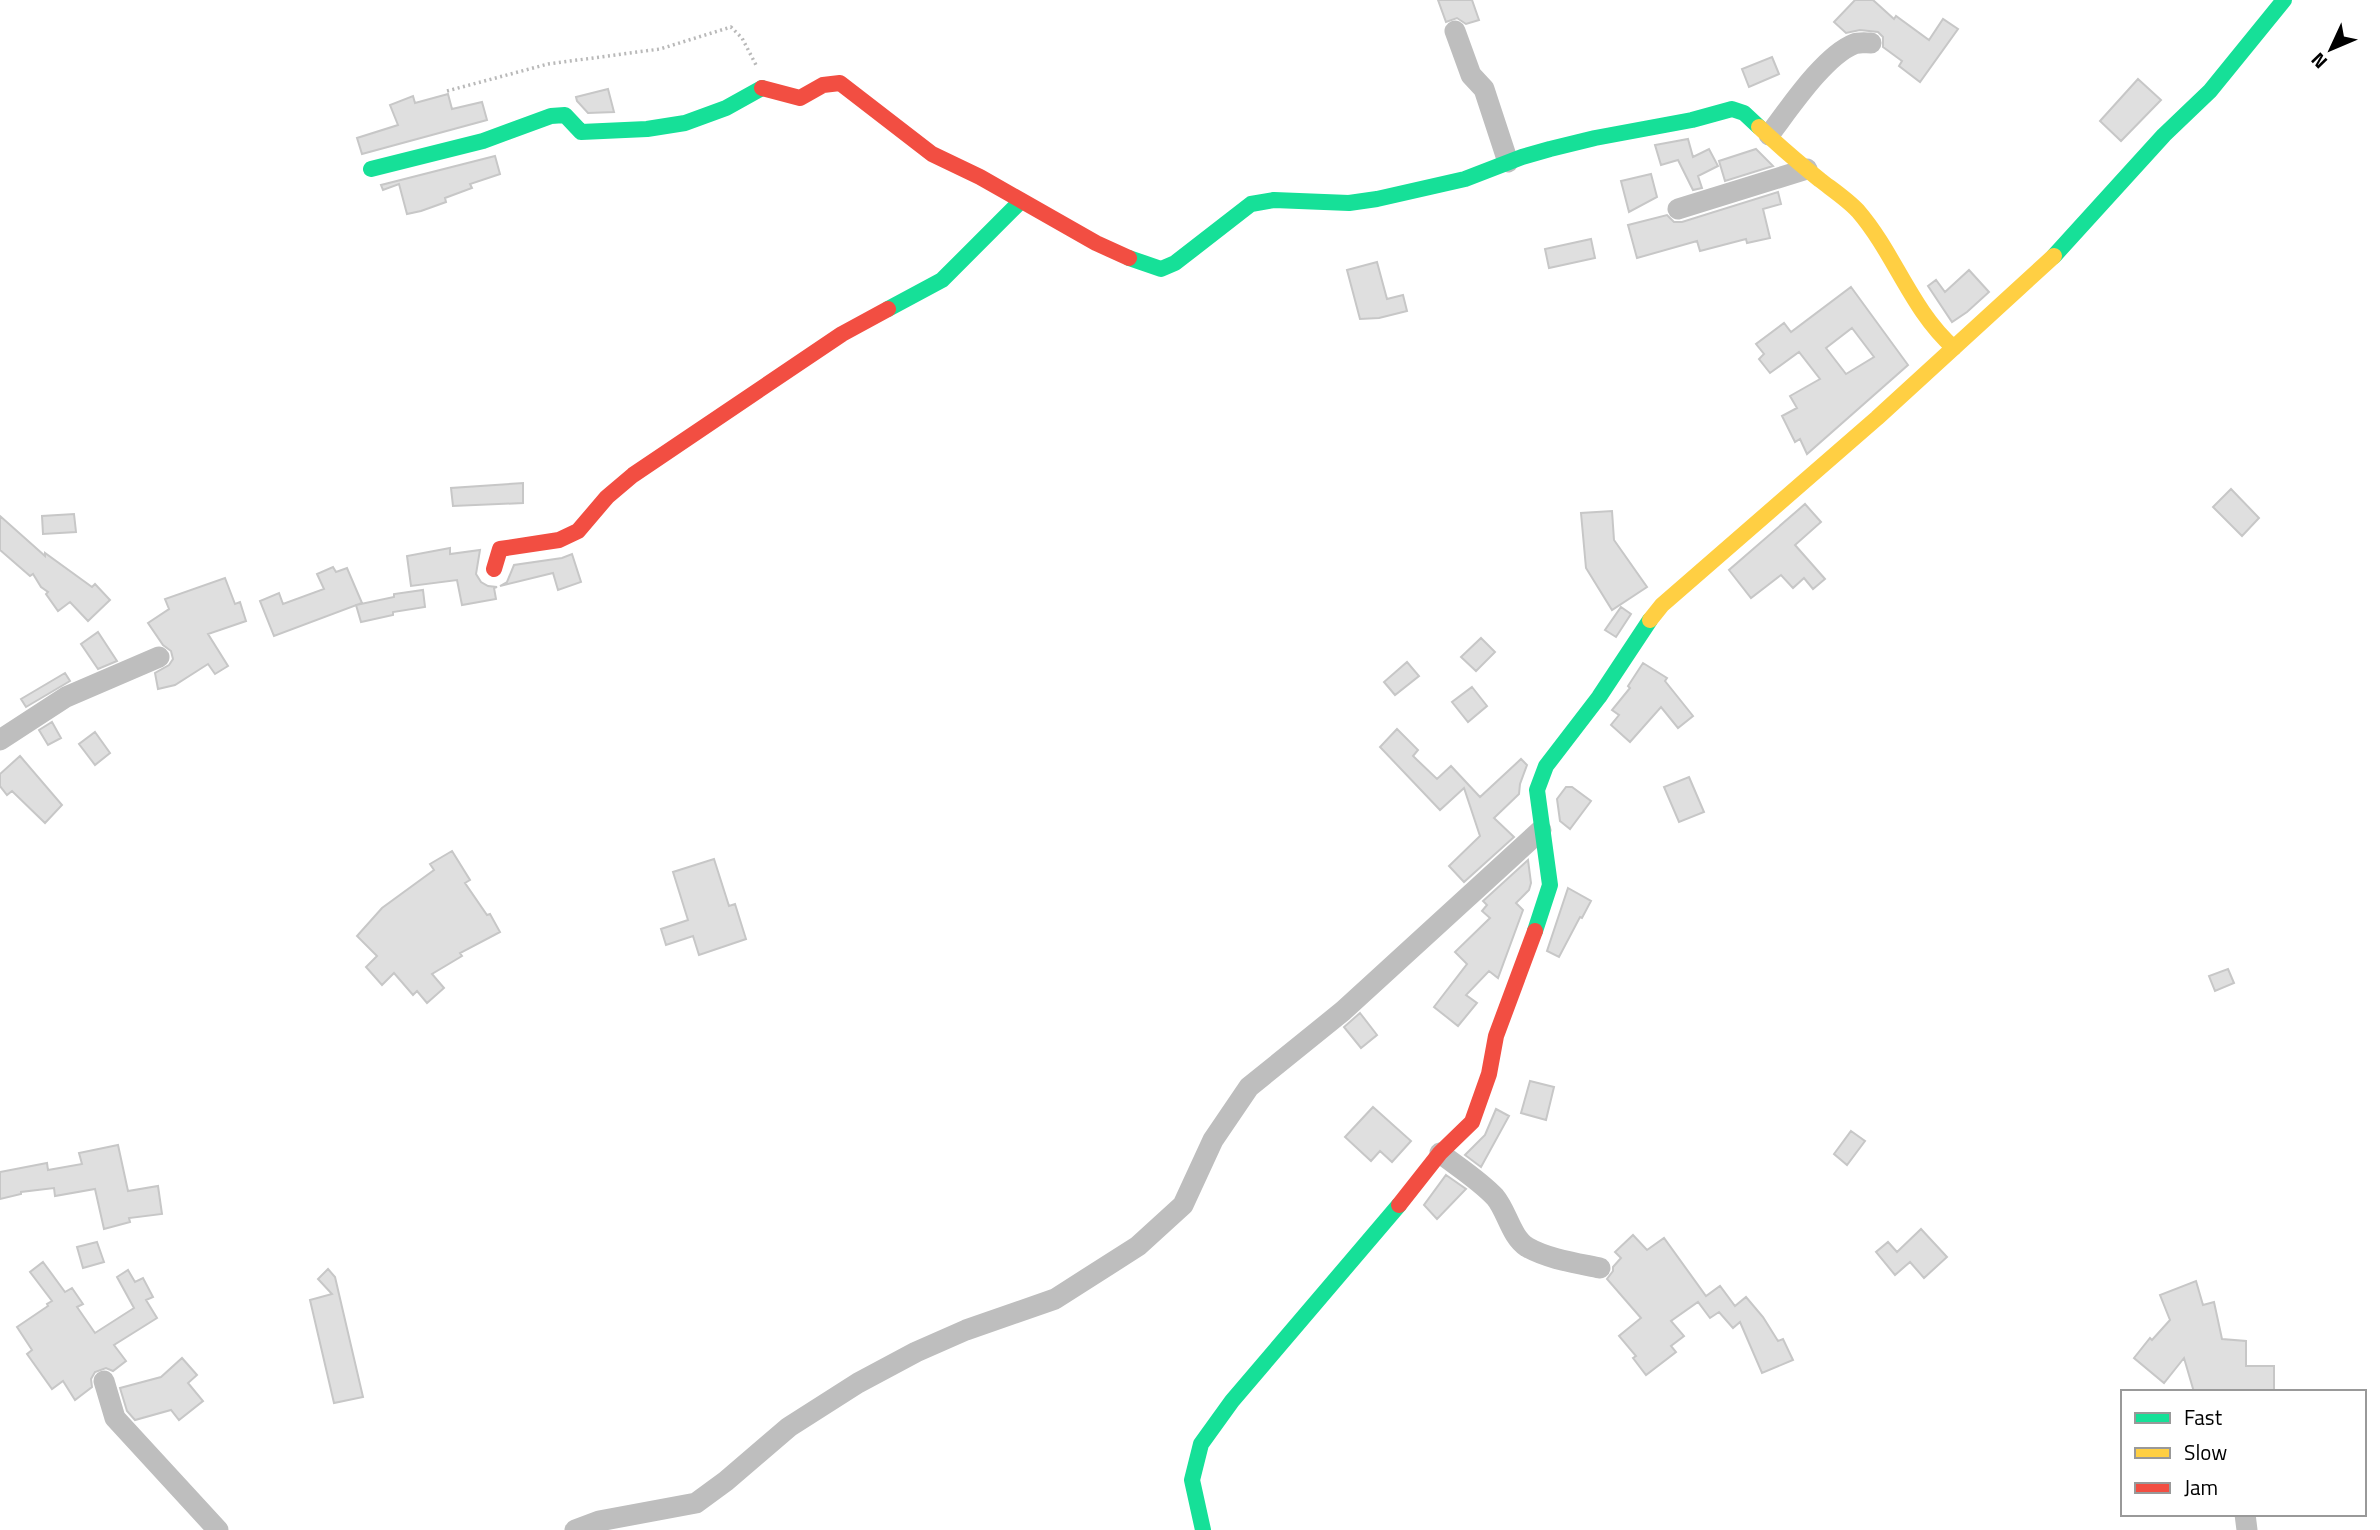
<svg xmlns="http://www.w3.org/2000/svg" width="2380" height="1530" viewBox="0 0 2380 1530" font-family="'Titillium Web',sans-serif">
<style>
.building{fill:#dfdfdf;stroke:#c7c7c7;stroke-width:2;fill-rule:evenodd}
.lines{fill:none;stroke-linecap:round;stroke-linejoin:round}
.path{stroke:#b9b9b9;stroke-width:3.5;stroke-dasharray:2 3.5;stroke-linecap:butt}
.street{stroke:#bebebe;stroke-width:21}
.fast{stroke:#16e098;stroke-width:16}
.slow{stroke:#ffcf43;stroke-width:16}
.jam{stroke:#f24e42;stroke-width:16}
</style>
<rect width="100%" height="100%" fill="#fff"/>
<!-- building -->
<path class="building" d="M1438,0H1472L1479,20L1466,24L1457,18L1446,22Z
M1855,0H1873L1894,19L1896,16L1929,40L1943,19L1958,29L1920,82L1899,66L1902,61L1883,47V37L1878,32L1860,30L1846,33L1834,22Z
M1772,57L1779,74L1749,87L1742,69Z
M2138,79L2161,100L2121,141L2100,121Z
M608,89L614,112L588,113L577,101L576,97Z
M448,94L452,109L482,102L487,120L362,154L357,138L398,125L390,105L413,96L415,103Z
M1688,139L1693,157L1709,149L1718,166L1698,176L1702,188L1693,190L1678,160L1661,165L1655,145Z
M1756,149L1773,166L1725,181L1719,161Z
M495,156L500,174L470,184L472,188L445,198L446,202L421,211L407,214L399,184L383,190L381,185Z
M1651,174L1657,197L1629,212L1621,181Z
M1778,192L1781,204L1763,209L1770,238L1747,243L1746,239L1700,251L1697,241L1637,258L1628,225L1667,215L1674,222H1682Z
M1591,239L1595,258L1549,268L1545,249Z
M1377,262L1387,299L1403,295L1407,311L1379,318L1360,319L1347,270Z
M1969,270L1989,292L1967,312L1952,322L1928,286L1936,280L1945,292Z
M1851,287L1908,365L1807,454L1800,439L1795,442L1782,416L1797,408L1790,396L1820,379L1799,352L1770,373L1759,359L1764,354L1756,344L1784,323L1791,332ZM1852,328L1874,357L1846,374L1826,348Z
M523,483V503L453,506L451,488Z
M2231,489L2259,518L2242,536L2213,507Z
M1805,504L1821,522L1795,545L1825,579L1813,589L1804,578L1793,588L1781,575L1751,598L1729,570Z
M1612,511L1614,540L1647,587L1612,610L1586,568L1581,513Z
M74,514L76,532L43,534L42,516Z
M0,516L45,556V553L92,587L95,584L110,600L88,621L70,602L58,611L46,594L48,592L41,587L33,574L30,576L0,550Z
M450,548V554L480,550L476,574L481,582L488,586L497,587L494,588L496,599L462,605L457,580L411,586L407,556Z
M572,554L581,582L558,590L553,573L500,586L507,582L514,565L562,558Z
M333,567L336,572L347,568L362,603L274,636L260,601L279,593L283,604L324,589L317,574Z
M225,578L235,604L240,602L246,621L208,634L228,666L215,674L208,664L175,685L158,689L155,673L169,665L173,659L171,651L163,645L148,623L169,609L165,599Z
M423,590L425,607L393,612V615L361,622L356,605L394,597V594Z
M1621,607L1631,614L1616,637L1605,630Z
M98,632L117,661L98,669L81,644Z
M1481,638L1495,652L1476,671L1461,657Z
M1407,662L1419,676L1395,695L1384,682Z
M1643,663L1667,678L1665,681L1693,716L1678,728L1661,707L1630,742L1611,725L1619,715L1612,710L1630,688L1628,686Z
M65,673L70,681L26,707L21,699Z
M1472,687L1487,706L1468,722L1452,702Z
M52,722L61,738L48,745L39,730Z
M1397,729L1418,750L1413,756L1437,779L1451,766L1480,797L1521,759L1527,765L1520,784L1519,794L1494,818L1514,837L1464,882L1449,866L1480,836L1464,788L1440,810L1380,747Z
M95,732L110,753L95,765L79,744Z
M20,756L62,805L45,823L12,791L7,795L0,786V774Z
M1689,777L1704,812L1679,822L1664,787Z
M1566,787H1572L1591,801L1570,829L1560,821L1557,799Z
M452,851L470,880L465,883L487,915L490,914L500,932L460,953L462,956L432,974L444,988L427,1003L417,991L413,995L394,973L382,985L366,967L377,956L357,936L382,908L434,870L430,864Z
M714,859L729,906L735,904L746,939L699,955L693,936L666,945L661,929L688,920L673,872Z
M1528,860L1531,883L1529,890L1516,903L1523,910L1498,978L1489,971L1466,995L1477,1003L1458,1026L1434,1007L1467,964L1455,952L1490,918L1482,911L1487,905L1483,901Z
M1568,888L1591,901L1582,918L1580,917L1559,957L1547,951Z
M2228,969L2234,983L2215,991L2209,976Z
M1360,1013L1377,1035L1361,1048L1344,1027Z
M1530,1081L1554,1087L1546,1120L1521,1113Z
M1373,1107L1411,1141L1392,1162L1380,1151L1371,1161L1345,1137Z
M1496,1109L1509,1116L1481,1167L1465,1155L1485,1135Z
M1851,1131L1865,1141L1847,1165L1834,1154Z
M118,1145L128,1191L158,1186L162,1214L129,1218L130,1222L104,1229L95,1189L55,1196L54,1188L21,1192V1194L0,1199V1172L47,1163L48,1170L82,1164L79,1153Z
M1446,1175L1466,1189L1437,1219L1424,1205Z
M1921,1229L1947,1257L1924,1278L1910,1262L1895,1275L1876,1252L1888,1242L1897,1252Z
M1633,1235L1647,1250L1664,1238L1706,1296L1720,1286L1735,1306L1746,1297L1763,1317L1778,1341L1783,1339L1793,1360L1762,1373L1740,1322L1733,1328L1719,1312L1710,1318L1698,1302L1671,1321L1684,1336L1671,1346L1676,1352L1646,1375L1633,1358L1636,1356L1619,1336L1641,1318L1607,1279L1613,1271V1267L1621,1258L1615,1252Z
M97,1242L104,1262L83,1268L77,1247Z
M43,1262L65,1292L72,1288L83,1304L77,1307L95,1333L134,1308L117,1277L128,1270L135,1282L143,1278L153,1297L146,1300L157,1318L114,1345L126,1361L113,1371L106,1368L95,1372L91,1379L92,1387L75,1400L63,1381L52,1389L27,1354L32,1350L17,1327L48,1306L47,1304L52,1301L30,1272Z
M328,1269L335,1277L363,1397L334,1403L310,1300L332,1294L318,1279Z
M2196,1281L2203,1305L2214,1302L2222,1339L2246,1341V1366H2274V1392H2194L2184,1358L2164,1383L2134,1358L2150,1338L2152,1340L2170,1320L2160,1295Z
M182,1358L197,1375L188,1383L203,1401L179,1420L171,1410L135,1420L127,1411L120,1388L161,1377Z"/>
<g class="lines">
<!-- path -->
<path class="path" d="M447,91L548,64L660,49L731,27L742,38L756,65"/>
<!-- street -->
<path class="street" d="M1455,31L1471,75L1484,89L1508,162
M1769,135C1789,109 1824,56 1854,44C1859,42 1866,43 1871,43
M1678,209L1807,169
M0,740L66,697L159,657
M1440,1153C1458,1167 1479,1180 1495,1197C1507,1211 1511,1237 1527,1247C1548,1259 1576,1263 1600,1268
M104,1381L115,1418L218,1530
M2245,1514L2247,1530
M575,1530L599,1521L696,1503L726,1481L789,1427L858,1383L916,1352L966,1330L1055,1299L1138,1246L1183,1205L1213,1140L1249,1087L1343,1011L1541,830"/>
<!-- fast -->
<path class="fast" d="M371,169L483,141L551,116L565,115L581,132L647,129L685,123L726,108L762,88
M2054,256L2164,135L2210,91L2284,0
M1129,258L1161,269L1175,263L1251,204L1274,200L1349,203L1377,199L1465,179L1522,157L1550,149L1595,138L1692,120L1732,109L1744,113L1759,127
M888,309L942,280L1021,201
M1535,931L1550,885L1537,790L1546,766L1599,697L1650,620
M1203,1530L1192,1480L1201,1444L1232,1401L1399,1205"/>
<!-- slow -->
<path class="slow" d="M1759,127C1779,146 1799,163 1820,180C1833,190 1848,200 1858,211C1895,254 1911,310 1954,348
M1650,620L1662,605L1877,418L2054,256"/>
<!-- jam -->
<path class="jam" d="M762,88L800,98L823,85L840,83L932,154L980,177L1096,243L1129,258
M494,569L500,549L559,540L578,531L607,497L633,475L842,334L888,309
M1399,1205L1440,1153L1472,1122L1489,1074L1496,1036L1535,931"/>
</g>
<!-- legend -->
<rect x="2121" y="1390" width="245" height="126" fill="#ffffff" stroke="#999999" stroke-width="2"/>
<rect x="2135" y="1413" width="35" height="10" fill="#16e098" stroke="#999999" stroke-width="2"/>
<text x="2184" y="1425" font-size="21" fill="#000000">Fast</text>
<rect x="2135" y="1448" width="35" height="10" fill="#ffcf43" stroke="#999999" stroke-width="2"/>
<text x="2184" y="1460" font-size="21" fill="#000000">Slow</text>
<rect x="2135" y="1483" width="35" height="10" fill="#f24e42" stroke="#999999" stroke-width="2"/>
<text x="2184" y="1495" font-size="21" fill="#000000">Jam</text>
<!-- north arrow -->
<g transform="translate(2331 49) rotate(226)" stroke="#ffffff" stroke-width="5" paint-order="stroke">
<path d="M0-5L12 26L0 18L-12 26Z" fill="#000000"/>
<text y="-10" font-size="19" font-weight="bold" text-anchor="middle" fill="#000000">N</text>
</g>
</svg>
